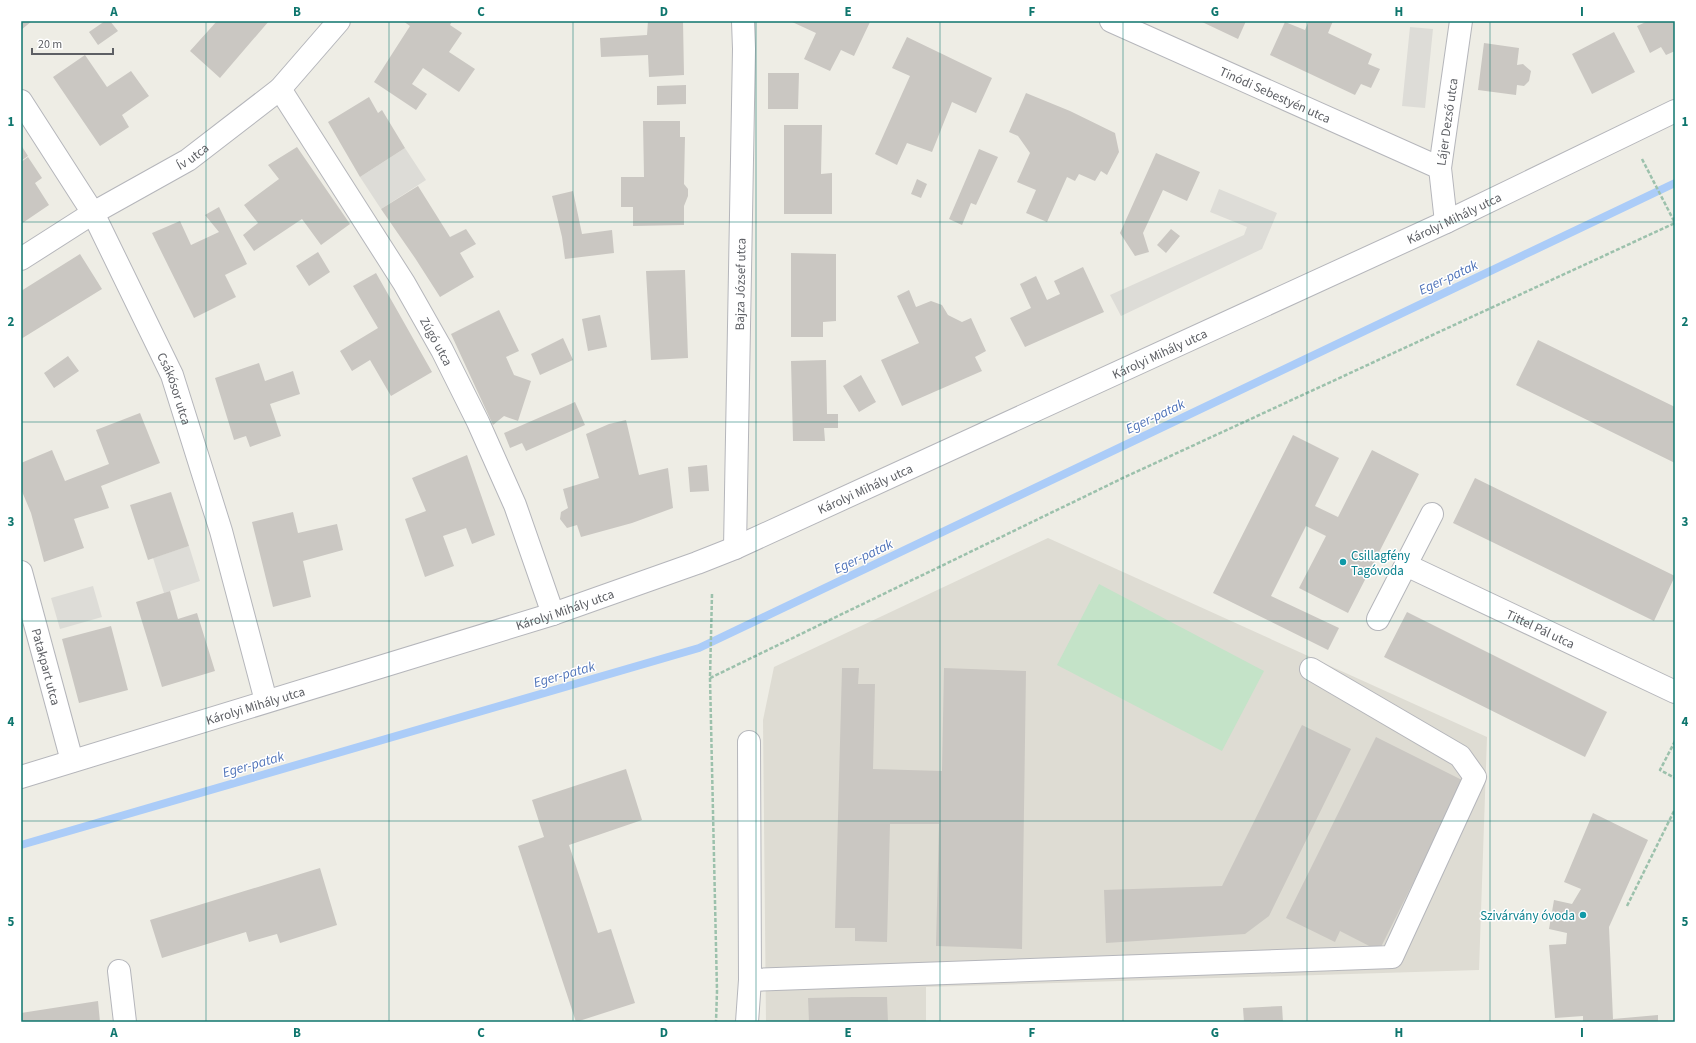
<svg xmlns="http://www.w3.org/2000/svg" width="1696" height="1043" viewBox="0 0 1696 1043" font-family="'Source Sans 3',sans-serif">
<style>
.industrial{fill:#dddcd7}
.education{fill:#dedcd3}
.green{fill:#c4e3c8}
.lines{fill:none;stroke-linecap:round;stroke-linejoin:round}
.stream{stroke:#abccf8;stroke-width:8}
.building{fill:#cac7c2}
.minor-casing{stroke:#b5b6bb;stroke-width:24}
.path{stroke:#9cc1ac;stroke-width:2.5;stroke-dasharray:4 2;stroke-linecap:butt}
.minor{stroke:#fff;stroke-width:22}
.grid{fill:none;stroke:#0f766e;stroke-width:1;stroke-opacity:0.55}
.culture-dot{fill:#0f9aa8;stroke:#fff;stroke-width:1.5}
.labels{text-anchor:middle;stroke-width:3;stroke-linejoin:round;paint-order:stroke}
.street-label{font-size:13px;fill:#5d5f64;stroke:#fff}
.culture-label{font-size:13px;fill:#0d838f;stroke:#fff;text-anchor:start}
.water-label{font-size:14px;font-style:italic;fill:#5074b9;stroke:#fff}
.neatline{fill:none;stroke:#0f766e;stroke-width:1.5}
.grid-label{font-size:13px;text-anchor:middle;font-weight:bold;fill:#0f766e}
</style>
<rect width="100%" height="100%" fill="#eeede5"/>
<!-- industrial -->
<path class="industrial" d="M1410,27L1433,29L1425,108L1402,106Z
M405,148L426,180L381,209L360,177Z
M1219,189L1277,213L1262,249L1121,316L1110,295L1244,235L1247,227L1210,212Z
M189,546L200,581L164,593L153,558Z
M93,586L102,617L60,629L51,598Z"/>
<!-- education -->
<path class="education" d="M1048,538L1487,737L1479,970L926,987V1022H766L763,720L774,667Z"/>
<!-- green -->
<path class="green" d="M1099,584L1264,671L1222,751L1057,665Z"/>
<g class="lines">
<!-- stream -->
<path class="stream" d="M21,845L699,648L1675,183"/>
</g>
<!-- building -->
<path class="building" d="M21,21H32L21,30Z
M105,21H110L118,31L98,45L89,32Z
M217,21H269L220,78L190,51Z
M403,21H452L450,25L462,33L449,52L475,69L459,92L423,68L412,84L427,94L416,110L374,82L410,26Z
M648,21H683L684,75L649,77L648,55L601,57L600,38L647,35Z
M790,21H869L870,22L854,56L841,50L830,71L804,59L816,33Z
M1200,21H1246L1238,39Z
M1309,21H1333L1328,33L1372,54L1368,64L1380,69L1371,88L1361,84L1355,95L1270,55L1285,22L1305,30Z
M1648,21H1675V51L1666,55L1661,47L1650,53L1637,26Z
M1614,32L1635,72L1592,94L1572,54Z
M907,37L992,78L976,113L952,102L932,152L907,143L897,165L875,154L910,76L892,68Z
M1484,43L1519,48L1517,65L1523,64L1531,71L1529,81L1524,86L1517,85L1516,95L1478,90Z
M85,55L107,87L131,71L149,96L122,115L129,127L100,146L53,77Z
M768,73H799L798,109H768Z
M686,85V104L657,105V86Z
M1026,93L1070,111L1115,133L1119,152L1107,175L1101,171L1095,181L1079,174L1075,181L1067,177L1047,222L1026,213L1036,190L1017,182L1030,153L1018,136L1009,132Z
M369,97L378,113L382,110L405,148L360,177L328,122Z
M643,121H680V137H685L684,184L688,189V196L684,206V225L633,226V207H621V177H644Z
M784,125H822L821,174L832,173V214H784Z
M21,145L28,156L21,161Z
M297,147L350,224L321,245L302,219L254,251L243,235L258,223L244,205L279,179L268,165Z
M979,149L998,157L976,205L971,203L962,225L949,219Z
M1156,153L1200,172L1187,201L1163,190L1143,233L1149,252L1135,256L1120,233Z
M28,157L42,178L35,183L49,205L21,224V162Z
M917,179L927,184L921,198L911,194Z
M418,186L450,237L466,229L476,244L460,253L474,277L440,297L415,258L381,209Z
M573,191L582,234L612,230L614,253L565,259L562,237L552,196Z
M219,207L247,264L225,275L236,297L194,318L152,233L180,221L191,245L219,232L205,215Z
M1171,229L1180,236L1166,253L1157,245Z
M318,252L330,272L309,286L296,266Z
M791,253L836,254V321L823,322V337H791Z
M80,254L102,289L21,339V291Z
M1083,267L1104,312L1025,347L1010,318L1031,308L1020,284L1036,276L1047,300L1060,294L1054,281Z
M685,270L688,358L651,360L646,271Z
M376,273L432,372L391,396L370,360L352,371L340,351L378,328L353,286Z
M909,290L916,307L931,301L942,305L948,315L962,322L971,318L986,351L975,357L982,371L902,406L881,360L919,343L897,296Z
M499,310L519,351L506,357L514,375L531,381L518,421L504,416L493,425L451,334Z
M600,315L607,347L588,351L582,319Z
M563,338L573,360L540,375L531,354Z
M1538,340L1675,407V463L1516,385Z
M68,356L79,371L54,388L44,373Z
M826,360L827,414H838V428H824L825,441H793L791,361Z
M259,363L265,381L293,371L300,394L270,404L281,436L250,447L246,436L234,440L215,378Z
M861,375L876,402L859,412L843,386Z
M575,402L585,425L526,451L522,443L510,448L504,433Z
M140,413L160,463L101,486L109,508L74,519L84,548L44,562L31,513L21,489V463L52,450L65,481L109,464L96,430Z
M626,420L639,475L668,468L673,508L632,523L581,537L577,525L567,528L560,519L561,512L568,508L563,489L599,478L586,434L609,424Z
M1293,435L1339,458L1315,506L1338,517L1372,450L1419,474L1348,613L1299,588L1326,536L1306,526L1271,596L1339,628L1328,650L1213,593Z
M467,455L495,535L472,544L466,528L443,536L454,566L425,577L405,519L426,511L412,478Z
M707,465L709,491L690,492L688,467Z
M1475,478L1675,576L1654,621L1453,523Z
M171,492L189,546L148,560L130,505Z
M293,512L298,533L337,524L343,550L303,561L311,597L273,607L252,522Z
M170,591L178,619L197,613L215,671L162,687L136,602Z
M1407,612L1607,712L1585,757L1384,657Z
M111,626L128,690L79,703L62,639Z
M842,668H859L858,684H875L873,769L942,771L944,668L1026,671L1022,949L936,946L939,824H890L887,942L855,941V928H835Z
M1302,725L1351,749L1269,916L1245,934L1106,943L1104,890L1222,886Z
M1376,737L1464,781L1379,951L1340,931L1335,942L1286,918Z
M626,769L642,820L569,845L598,933L611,929L635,1003L576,1022L518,846L544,837L532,800Z
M1593,813L1648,840L1609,927L1613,1019L1658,1015V1022H1583V1016L1555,1018L1549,945L1566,944L1567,933L1549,929L1554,900L1572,904L1581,889L1564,882Z
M320,868L337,925L280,943L277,934L249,942L246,932L162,958L150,920Z
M853,997H887L888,1022H809L808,998Z
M98,1001L100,1022H21V1013Z
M1282,1006L1283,1022H1244L1243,1008Z"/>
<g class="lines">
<!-- minor casing -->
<g class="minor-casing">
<g id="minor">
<path id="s1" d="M1111,21L1440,168"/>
<path id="s2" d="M280,89L404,283L442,350L478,422L515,505L553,614"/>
<path id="s3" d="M21,101L93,213L172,375L221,531L266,701"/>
<path id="s4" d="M1446,222L1440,168L1461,21"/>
<path id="s5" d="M21,259L93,213L188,160L280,89L339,21"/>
<path id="s6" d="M735,548L744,49L743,21"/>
<path id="s7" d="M1406,565L1675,692"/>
<path id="s8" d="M21,572L72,761"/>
<path d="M1378,619L1432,514"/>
<path id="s9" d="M21,777L553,614L697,563L735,548L1446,222L1675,111"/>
<path d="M119,971L125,1022"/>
<path d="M750,980L1392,957L1475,777L1460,756L1311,669"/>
<path d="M747,1022L750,980L749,742"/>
</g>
</g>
<!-- path -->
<path class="path" d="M1642,159L1675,223
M712,594L710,678L717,991L716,1022
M710,678L1125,477L1675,223
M1675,741L1660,770L1675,778
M1627,906L1675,809"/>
<!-- minor -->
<use href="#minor" class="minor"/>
</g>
<!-- grid -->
<path class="grid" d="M206,21V1022M389,21V1022M573,21V1022M756,21V1022M940,21V1022M1123,21V1022M1307,21V1022M1490,21V1022M21,222H1675M21,422H1675M21,621H1675M21,821H1675"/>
<!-- markers -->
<g class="culture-dot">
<circle cx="1343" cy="562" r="4"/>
<circle cx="1583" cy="915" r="4"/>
</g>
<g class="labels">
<!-- street labels -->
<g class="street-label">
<text dy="5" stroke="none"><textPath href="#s1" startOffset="180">Tinódi Sebestyén utca</textPath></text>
<text dy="5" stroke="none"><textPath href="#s4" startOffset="101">Lájer Dezső utca</textPath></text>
<text dy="5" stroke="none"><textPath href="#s5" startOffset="200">Ív utca</textPath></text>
<text dy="5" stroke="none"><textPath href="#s9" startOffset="1541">Károlyi Mihály utca</textPath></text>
<text dy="5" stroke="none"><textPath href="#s6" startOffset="264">Bajza József utca</textPath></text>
<text dy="5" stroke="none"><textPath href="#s2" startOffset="297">Zúgó utca</textPath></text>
<text dy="5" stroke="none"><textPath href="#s9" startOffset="1217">Károlyi Mihály utca</textPath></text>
<text dy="5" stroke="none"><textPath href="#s3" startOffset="327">Csákósor utca</textPath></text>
<text dy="5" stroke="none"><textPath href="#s9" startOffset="893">Károlyi Mihály utca</textPath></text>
<text dy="5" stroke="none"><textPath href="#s9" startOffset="569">Károlyi Mihály utca</textPath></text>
<text dy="5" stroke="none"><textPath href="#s7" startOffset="149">Tittel Pál utca</textPath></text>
<text dy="5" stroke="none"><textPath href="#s8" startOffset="98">Patakpart utca</textPath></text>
<text dy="5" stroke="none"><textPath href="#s9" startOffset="245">Károlyi Mihály utca</textPath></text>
</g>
<!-- culture labels -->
<g class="culture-label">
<text x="1351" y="560">Csillagfény<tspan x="1351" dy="15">Tagóvoda</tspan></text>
<text x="1575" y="920" text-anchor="end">Szivárvány óvoda</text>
</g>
<!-- water labels -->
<g class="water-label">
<text transform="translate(1448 277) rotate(-25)" y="5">Eger-patak</text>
<text transform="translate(1155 416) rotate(-25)" y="5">Eger-patak</text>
<text transform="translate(863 556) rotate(-25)" y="5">Eger-patak</text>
<text transform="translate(564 674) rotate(-16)" y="5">Eger-patak</text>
<text transform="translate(253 764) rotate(-16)" y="5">Eger-patak</text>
</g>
</g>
<!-- border -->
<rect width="1696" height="1043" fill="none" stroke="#ffffff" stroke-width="44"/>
<!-- scale -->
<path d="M32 48v6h81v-6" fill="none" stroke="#5d5f64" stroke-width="2"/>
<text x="38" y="48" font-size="12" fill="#5d5f64" stroke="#ffffff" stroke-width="3" paint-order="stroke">20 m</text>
<rect x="22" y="22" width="1652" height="999" class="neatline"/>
<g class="grid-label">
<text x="114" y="16">A</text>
<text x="297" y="16">B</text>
<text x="481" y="16">C</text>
<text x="664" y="16">D</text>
<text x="848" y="16">E</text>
<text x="1032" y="16">F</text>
<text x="1215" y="16">G</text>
<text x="1399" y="16">H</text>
<text x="1582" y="16">I</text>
<text x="11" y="126">1</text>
<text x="1685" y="126">1</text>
<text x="11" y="326">2</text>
<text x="1685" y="326">2</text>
<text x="11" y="526">3</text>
<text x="1685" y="526">3</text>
<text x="11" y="726">4</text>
<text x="1685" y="726">4</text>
<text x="11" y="926">5</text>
<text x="1685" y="926">5</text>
<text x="114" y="1037">A</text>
<text x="297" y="1037">B</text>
<text x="481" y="1037">C</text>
<text x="664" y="1037">D</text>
<text x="848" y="1037">E</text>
<text x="1032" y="1037">F</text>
<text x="1215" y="1037">G</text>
<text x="1399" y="1037">H</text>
<text x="1582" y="1037">I</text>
</g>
</svg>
